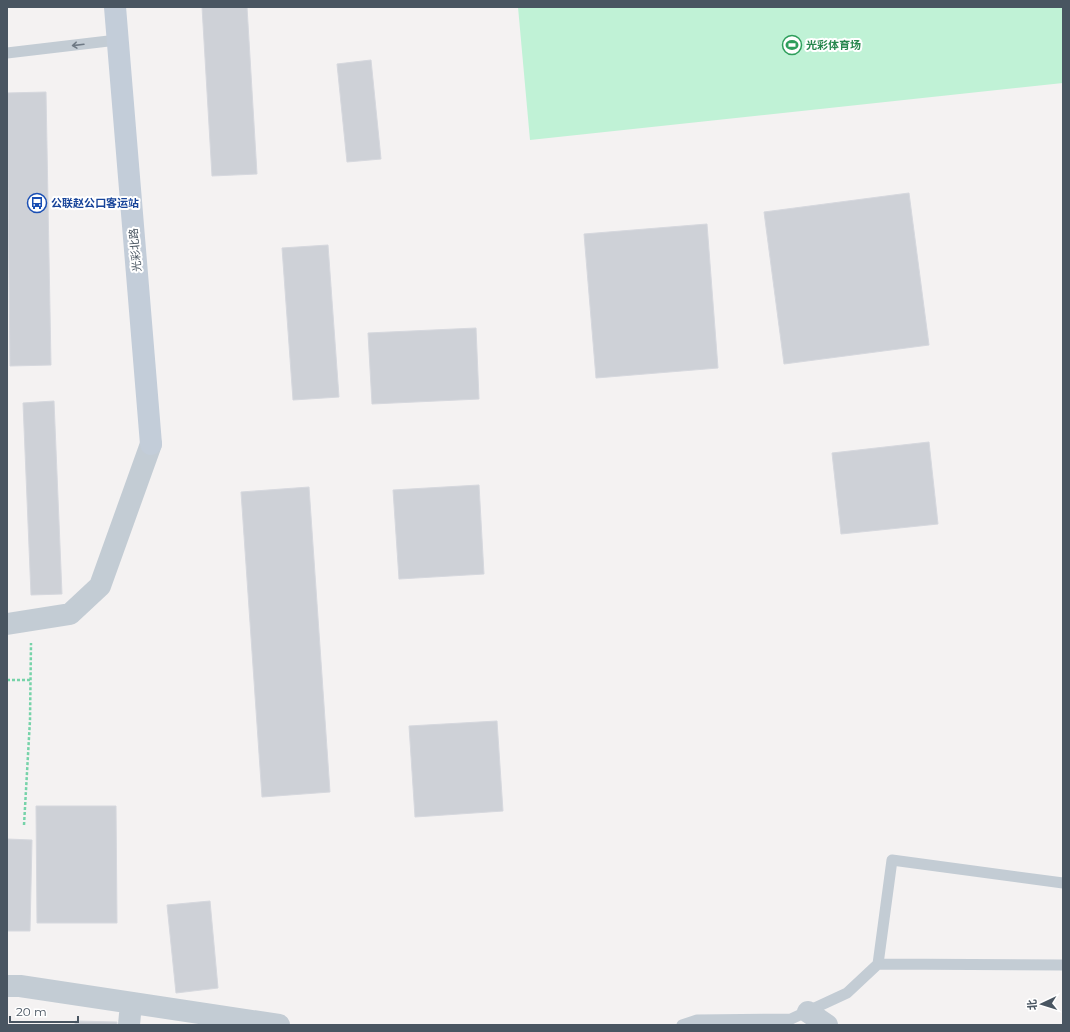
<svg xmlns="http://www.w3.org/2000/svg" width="1070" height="1032" viewBox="0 0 1070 1032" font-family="Montserrat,'Noto Sans SC',sans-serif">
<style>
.green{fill:#c0f2d6}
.building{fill:#ced1d7;stroke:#d6d8de}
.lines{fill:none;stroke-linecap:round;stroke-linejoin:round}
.path{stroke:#76d3a9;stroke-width:2.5;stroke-dasharray:3 2;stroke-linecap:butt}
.lane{stroke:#c3ccd4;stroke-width:11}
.street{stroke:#c3ccd4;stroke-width:22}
.secondary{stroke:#c3cdd9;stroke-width:22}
.oneway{stroke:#6e7984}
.labels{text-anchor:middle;stroke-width:4;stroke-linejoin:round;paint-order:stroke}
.leisure-label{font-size:11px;font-weight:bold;fill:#27864d;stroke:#fff;text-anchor:start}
.transit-label{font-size:11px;font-weight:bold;fill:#164399;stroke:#fff;text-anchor:start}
.street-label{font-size:11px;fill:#495561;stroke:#fff}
</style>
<rect width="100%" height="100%" fill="#f4f2f2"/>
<!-- green -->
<path class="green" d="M518,7H1063V83L530,140Z"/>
<!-- building -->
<path class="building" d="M202,7H247L257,174L212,176Z
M371,60L381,159L347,162L337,64Z
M46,92L51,365L10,366L7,93Z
M909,193L929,345L784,364L764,212Z
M707,224L718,368L596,378L584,234Z
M328,245L339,397L293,400L282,248Z
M476,328L479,399L372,404L368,333Z
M54,401L62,594L31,595L23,403Z
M929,442L938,524L841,534L832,453Z
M479,485L484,574L399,579L393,490Z
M309,487L330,792L262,797L241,492Z
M497,721L503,811L415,817L409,726Z
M36,806H116L117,923H37Z
M7,839L32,840L30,931H7Z
M210,901L218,988L176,993L167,905Z
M75,1021L117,1022V1025H75Z"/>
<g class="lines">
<!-- path -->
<path class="path" d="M7,680H30
M24,825L30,720L31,643"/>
<!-- lane -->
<path class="lane" d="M7,53L117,40
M878,964L1063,965
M682,1025L697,1020L791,1019L847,993L878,964L892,860L1063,883"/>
<!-- street -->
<path class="street" d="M7,624L70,614L100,586L151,444
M7,986H20L279,1025
M808,1012L827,1025
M129,1025L131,1003"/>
<!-- secondary -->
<path class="secondary" d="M115,7L151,444"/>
</g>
<!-- one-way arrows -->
<defs><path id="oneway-shaft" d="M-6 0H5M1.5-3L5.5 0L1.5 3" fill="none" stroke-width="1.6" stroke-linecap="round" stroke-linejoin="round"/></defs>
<use class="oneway" href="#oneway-shaft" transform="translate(78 45) rotate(173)"/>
<!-- icons -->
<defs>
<g id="stadium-ring" transform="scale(1)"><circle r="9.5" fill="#fff" stroke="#2e9e5b" stroke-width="1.5"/><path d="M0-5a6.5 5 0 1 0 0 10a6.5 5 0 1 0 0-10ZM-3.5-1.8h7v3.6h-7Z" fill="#2e9e5b"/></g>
<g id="bus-ring" transform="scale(1)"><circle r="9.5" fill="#fff" stroke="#1a4fb4" stroke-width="1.5"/><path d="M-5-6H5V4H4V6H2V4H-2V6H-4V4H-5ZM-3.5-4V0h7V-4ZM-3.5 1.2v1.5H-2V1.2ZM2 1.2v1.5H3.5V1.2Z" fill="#1a4fb4"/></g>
</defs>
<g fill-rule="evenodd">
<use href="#stadium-ring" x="792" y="45"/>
<use href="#bus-ring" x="37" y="203"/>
</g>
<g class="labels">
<!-- leisure labels -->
<g class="leisure-label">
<text x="806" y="49">光彩体育场</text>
</g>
<!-- transit labels -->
<g class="transit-label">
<text x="51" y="207">公联赵公口客运站</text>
</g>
<!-- street labels -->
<g class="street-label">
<text transform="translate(135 250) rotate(-95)" y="4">光彩北路</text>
</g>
</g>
<!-- border -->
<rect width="1070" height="1032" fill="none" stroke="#495561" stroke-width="16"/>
<!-- north arrow -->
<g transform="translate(1042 1004) rotate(266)" stroke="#ffffff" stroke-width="3" paint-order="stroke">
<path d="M0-3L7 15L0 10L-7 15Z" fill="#495561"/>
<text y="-6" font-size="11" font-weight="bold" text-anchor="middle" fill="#495561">北</text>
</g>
<!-- scale -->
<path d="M10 1016v6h68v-6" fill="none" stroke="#495561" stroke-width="2"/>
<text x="16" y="1016" font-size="12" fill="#495561" stroke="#ffffff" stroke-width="3" paint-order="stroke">20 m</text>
</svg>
